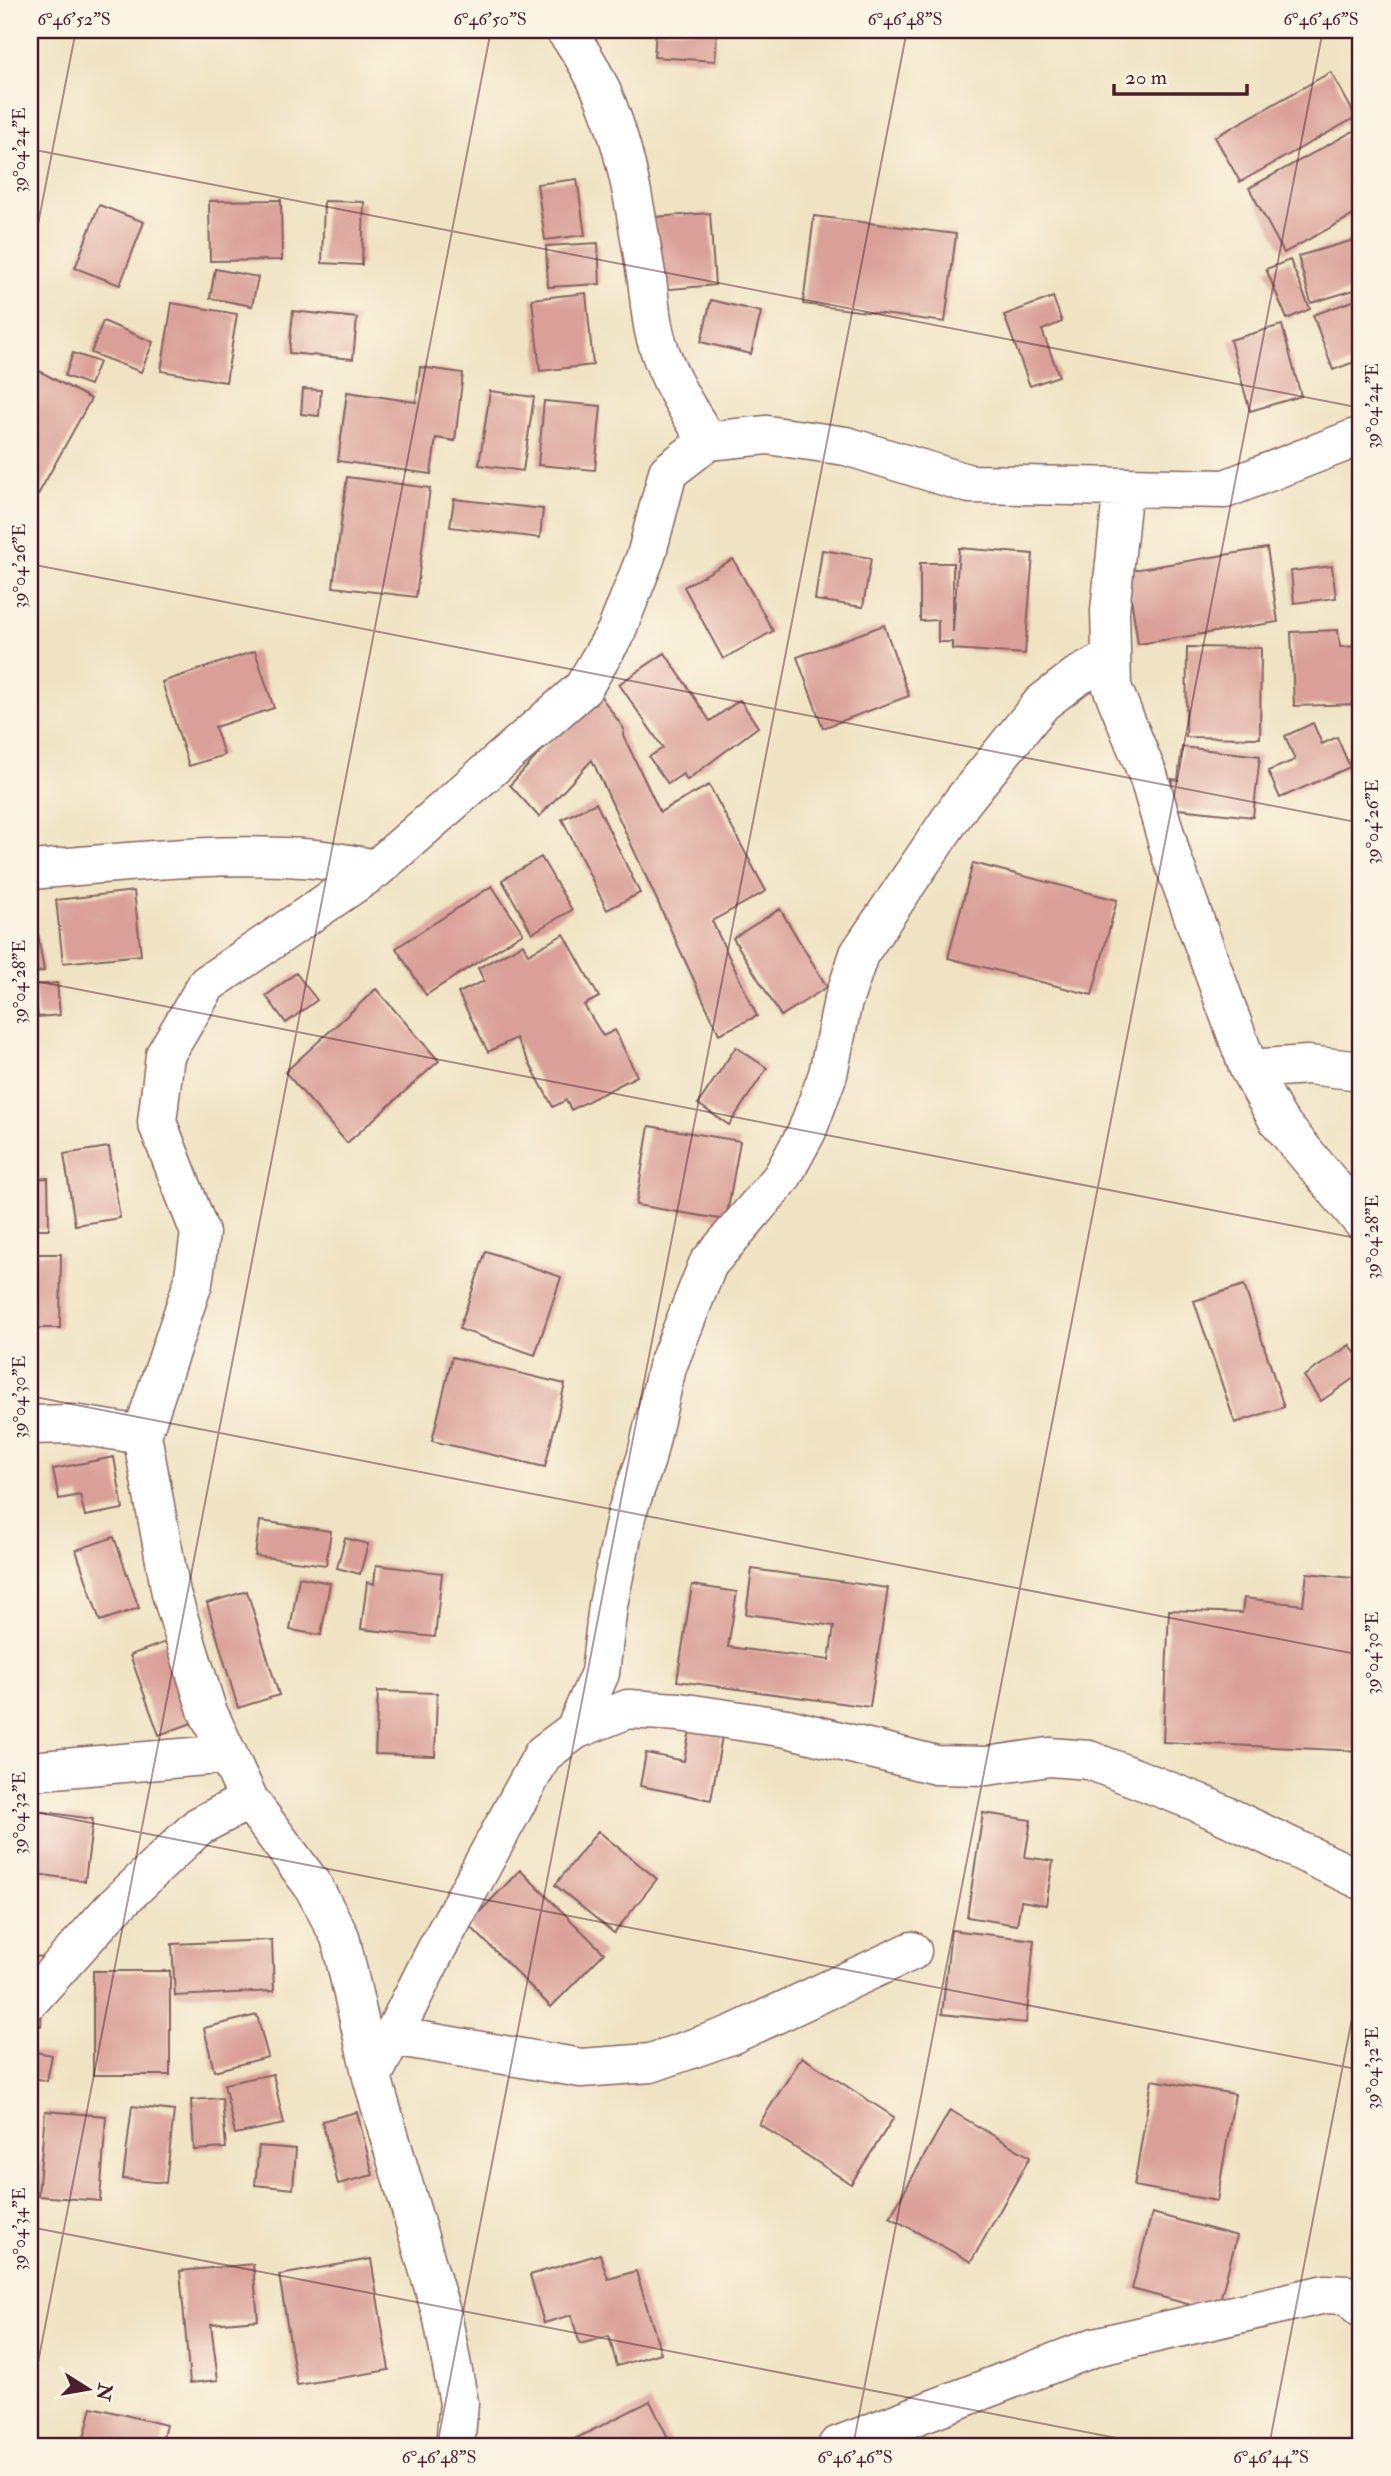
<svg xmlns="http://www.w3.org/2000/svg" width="1391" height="2476" viewBox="0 0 1391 2476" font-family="'IM FELL Double Pica',serif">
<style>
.building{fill:#daa097}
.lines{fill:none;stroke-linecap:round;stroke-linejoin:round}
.minor-casing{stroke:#846460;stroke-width:41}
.minor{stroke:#fff;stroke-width:38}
.ticks{fill:none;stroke:#4a1f2b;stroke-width:2;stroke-opacity:0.45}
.neatline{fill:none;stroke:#4a1f2b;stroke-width:2.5}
.ticks-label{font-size:18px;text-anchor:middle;fill:#4a1f2b}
</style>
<rect width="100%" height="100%" fill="#fcf5e5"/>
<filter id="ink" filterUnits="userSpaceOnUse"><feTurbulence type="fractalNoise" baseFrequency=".0143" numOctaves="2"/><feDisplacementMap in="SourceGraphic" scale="14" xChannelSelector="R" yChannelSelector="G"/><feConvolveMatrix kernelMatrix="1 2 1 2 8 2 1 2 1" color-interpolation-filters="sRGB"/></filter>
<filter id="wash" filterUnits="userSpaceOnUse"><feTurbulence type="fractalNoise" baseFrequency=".00686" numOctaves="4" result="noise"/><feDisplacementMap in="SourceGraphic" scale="28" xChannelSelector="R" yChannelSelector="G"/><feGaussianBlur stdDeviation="1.57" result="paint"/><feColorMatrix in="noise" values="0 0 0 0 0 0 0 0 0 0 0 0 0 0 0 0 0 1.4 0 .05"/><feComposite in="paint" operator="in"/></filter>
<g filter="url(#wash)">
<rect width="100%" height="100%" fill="#f0e3c3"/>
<g id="blocks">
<!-- building -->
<path class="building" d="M656,30H717L715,61L654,57Z
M1331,72L1356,117L1240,182L1215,137Z
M1357,129L1361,137V211L1284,253L1249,188Z
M577,179L585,235L545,240L537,184Z
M281,200L282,260L210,261L209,201Z
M324,201L364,202L362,265L322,263Z
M99,205L144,222L120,285L75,268Z
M710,213L715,285L660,290L654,217Z
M814,216L956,234L945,322L803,304Z
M1361,238V288L1311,303L1298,256Z
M598,243L600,284L548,287L546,246Z
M1290,260L1310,309L1287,319L1266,269Z
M215,269L258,277L252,306L210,298Z
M586,293L593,365L540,371L532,299Z
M1053,297L1062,322L1042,330L1059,376L1030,386L1004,315Z
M1361,298V381L1354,362L1333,370L1313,315Z
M711,300L761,312L751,354L701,342Z
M172,303L237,314L226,382L161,371Z
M293,311L357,318L353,359L289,353Z
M103,321L153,342L141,372L91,353Z
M1282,325L1301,396L1250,411L1230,340Z
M73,353L99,362L90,385L65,376Z
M30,366L91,399L35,500L30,498Z
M420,367L463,373L455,441L436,438L431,474L338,461L347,392L416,402Z
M303,389L321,390L319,416L301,414Z
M490,391L534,397L523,471L479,465Z
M544,401L601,406L595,470L538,465Z
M347,477L430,488L416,597L333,587Z
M454,499L543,509L540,538L450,527Z
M959,548L1033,554L1025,654L952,649V642H938V620L920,621V563H953V632Z
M1267,548L1278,622L1138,644L1127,571Z
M822,550L871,558L863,607L815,600Z
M733,559L773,631L723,659L684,587Z
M1332,566L1336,598L1294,603L1291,571Z
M884,625L909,696L823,728L797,657Z
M1338,630L1340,647L1361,646V704L1294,706L1291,632Z
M1187,647L1261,648L1260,738L1186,737Z
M255,651L274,708L215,727L224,755L189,766L162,682Z
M665,653L710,721L740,700L758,727L687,780L683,774L668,784L649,757L663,748L619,684Z
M597,691L624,729L623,735L660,812L709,785L766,891L712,921L757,1016L719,1034L592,760L539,817L510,785Z
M1313,723L1322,744L1337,737L1350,767L1280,798L1268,771L1295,760L1285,736Z
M1182,747L1260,756L1253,817L1169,808L1172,779L1178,780Z
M596,803L640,893L607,910L562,819Z
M541,857L572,910L532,933L502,880Z
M973,863L1117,900L1092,995L948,958Z
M492,886L523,933L426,995L396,948Z
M134,891L141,955L63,963L56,900Z
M780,909L827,987L781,1016L733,938Z
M38,934L44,971L30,974V936Z
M564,934L599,997L584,1005L603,1036L615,1030L637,1076L571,1110L566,1100L553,1107L516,1038L488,1052L458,993L484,981L478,968L523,944L528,954Z
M296,973L317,1000L286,1023L266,996Z
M57,983L60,1015L38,1017L34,985Z
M376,989L439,1061L347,1143L285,1072Z
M736,1047L767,1068L729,1125L698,1104Z
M649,1126L740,1141L726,1220L636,1205Z
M109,1147L120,1218L75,1225L64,1154Z
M48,1178L49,1229H30V1179Z
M486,1251L561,1277L535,1355L459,1329Z
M30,1254H61L60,1328H30Z
M1244,1285L1284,1407L1235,1423L1194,1301Z
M1350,1345L1361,1362V1373L1321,1401L1304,1376Z
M452,1357L565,1384L545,1467L432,1441Z
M114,1457L123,1509L85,1516L80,1495L59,1499L53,1469Z
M260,1521L331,1531L326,1565L255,1556Z
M114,1537L139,1608L100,1621L76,1550Z
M345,1538L368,1544L360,1574L337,1568Z
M376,1565L442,1573L435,1637L361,1629L367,1582L374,1584Z
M752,1569L888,1588L870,1707L677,1681L692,1585L737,1592L728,1647L829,1660L834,1626L746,1614Z
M1307,1573L1361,1579V1751L1163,1742L1169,1610L1242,1613L1244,1598L1303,1605Z
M299,1577L330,1583L321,1635L290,1630Z
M247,1591L279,1695L238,1708L207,1603Z
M166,1642L195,1722L159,1735L130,1655Z
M378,1691L437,1693L435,1756L375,1754Z
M690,1730L722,1736L711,1800L640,1786L646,1753L684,1761Z
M30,1810L93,1819L85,1881L30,1873Z
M983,1813L1031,1820L1025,1857L1053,1861L1046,1905L1021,1901L1017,1925L967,1917Z
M598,1831L657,1879L614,1933L555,1885Z
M520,1870L604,1953L551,2007L468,1924Z
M951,1930L1034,1940L1026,2023L942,2014Z
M272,1940L274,1991L175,1996L172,1944Z
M30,1956L45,1957L41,2026H30Z
M93,1971H170V2075H93Z
M257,2015L268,2057L214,2071L204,2028Z
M30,2051L52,2055L47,2081L30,2077Z
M802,2057L894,2117L851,2184L759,2124Z
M273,2074L284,2124L235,2134L224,2084Z
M1152,2080L1235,2094L1217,2201L1134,2186Z
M222,2098L226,2148L194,2150L191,2100Z
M132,2106L174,2111L166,2183L123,2179Z
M950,2110L1030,2157L971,2262L890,2217Z
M45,2111L106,2116L100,2201L38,2196Z
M357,2112L373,2175L338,2184L322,2121Z
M259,2146L296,2149L293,2189L255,2185Z
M1152,2213L1237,2236L1217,2312L1132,2289Z
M600,2254L608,2279L636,2271L661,2353L617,2366L609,2336L580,2344L571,2315L544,2323L530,2275Z
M371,2259L389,2370L297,2385L279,2275Z
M253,2264L258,2320L211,2324L218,2380L190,2383L180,2271Z
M650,2401L672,2446H571L569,2442Z
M92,2407L166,2425L161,2446H82Z"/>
</g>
</g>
<g filter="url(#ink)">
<use href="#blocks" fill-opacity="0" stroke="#846460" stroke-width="2"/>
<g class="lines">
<!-- minor casing -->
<g class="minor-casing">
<path id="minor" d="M565,30C620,99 632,189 646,274C650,296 650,321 657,342C668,379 687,409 708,441
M1126,488L1122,495L1110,611L1112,687L1149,778L1172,858L1249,1069L1278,1120L1361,1220
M30,870C120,863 212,852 302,858C327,859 352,865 376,869
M1249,1069L1308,1065L1361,1071
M30,1425L73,1424L142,1435
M575,1730L600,1673L608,1605L627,1512L646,1459L667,1367L708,1264L782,1177L807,1131L828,1074L842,1005L859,954L962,802L1042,703L1076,677L1111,658
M30,1771L228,1754
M30,2000L111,1910L181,1843L199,1826L249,1800
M393,2036L581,2068L651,2063L731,2035L912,1951
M372,2077L436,1950L543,1754L575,1730L628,1709L679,1712L787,1728L936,1765L987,1766L1049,1757L1089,1760L1197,1802L1361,1880
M455,2446L459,2403L443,2319L372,2077L340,1937L313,1886L249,1800L207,1710L171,1593L142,1435L193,1283L200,1233L157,1122L165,1055L207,984L376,869L583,688L616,632L646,556L668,472L708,441L767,435L846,446L970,484L1225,489L1361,436
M837,2446L1095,2347L1325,2294L1348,2295L1361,2308"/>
</g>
<!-- minor -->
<use href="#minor" class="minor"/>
</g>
</g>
<!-- ticks -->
<path class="ticks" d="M30,149L1361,408M30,265L76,30M30,564L1361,823M30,980L1361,1239M30,1396L1361,1655M30,1811L1361,2070M30,2227L1158,2446M30,2404L491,30M437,2446L907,30M853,2446L1323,30M1269,2446L1361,1972"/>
<!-- margin -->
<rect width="1391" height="2476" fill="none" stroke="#fcf5e5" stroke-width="77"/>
<!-- north arrow -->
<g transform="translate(88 2389) rotate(101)" stroke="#fcf5e5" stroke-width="5" paint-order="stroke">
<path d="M0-5L12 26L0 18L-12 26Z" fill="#4a1f2b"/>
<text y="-10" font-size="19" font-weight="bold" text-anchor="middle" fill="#4a1f2b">N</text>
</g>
<!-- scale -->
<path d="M1114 84v10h133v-10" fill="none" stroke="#4a1f2b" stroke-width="3.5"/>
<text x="1125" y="84" font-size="21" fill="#4a1f2b" stroke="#fcf5e5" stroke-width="5" paint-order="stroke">20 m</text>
<rect x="38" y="38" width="1314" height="2400" class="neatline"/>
<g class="ticks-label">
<text x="74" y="25">6°46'52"S</text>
<text x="490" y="25">6°46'50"S</text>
<text x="905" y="25">6°46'48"S</text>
<text x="1321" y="25">6°46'46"S</text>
<text transform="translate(19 150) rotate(-90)" y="6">39°04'24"E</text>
<text transform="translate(1372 406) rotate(-90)" y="6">39°04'24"E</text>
<text transform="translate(19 566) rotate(-90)" y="6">39°04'26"E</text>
<text transform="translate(1372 822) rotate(-90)" y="6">39°04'26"E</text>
<text transform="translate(19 982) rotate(-90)" y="6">39°04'28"E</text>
<text transform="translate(1372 1237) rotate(-90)" y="6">39°04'28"E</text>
<text transform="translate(19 1397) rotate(-90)" y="6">39°04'30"E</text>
<text transform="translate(1372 1653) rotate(-90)" y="6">39°04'30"E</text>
<text transform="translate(19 1813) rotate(-90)" y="6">39°04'32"E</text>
<text transform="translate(1372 2068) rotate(-90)" y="6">39°04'32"E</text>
<text transform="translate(19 2229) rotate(-90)" y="6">39°04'34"E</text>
<text x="439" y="2463">6°46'48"S</text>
<text x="855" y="2463">6°46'46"S</text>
<text x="1271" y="2463">6°46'44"S</text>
</g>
</svg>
